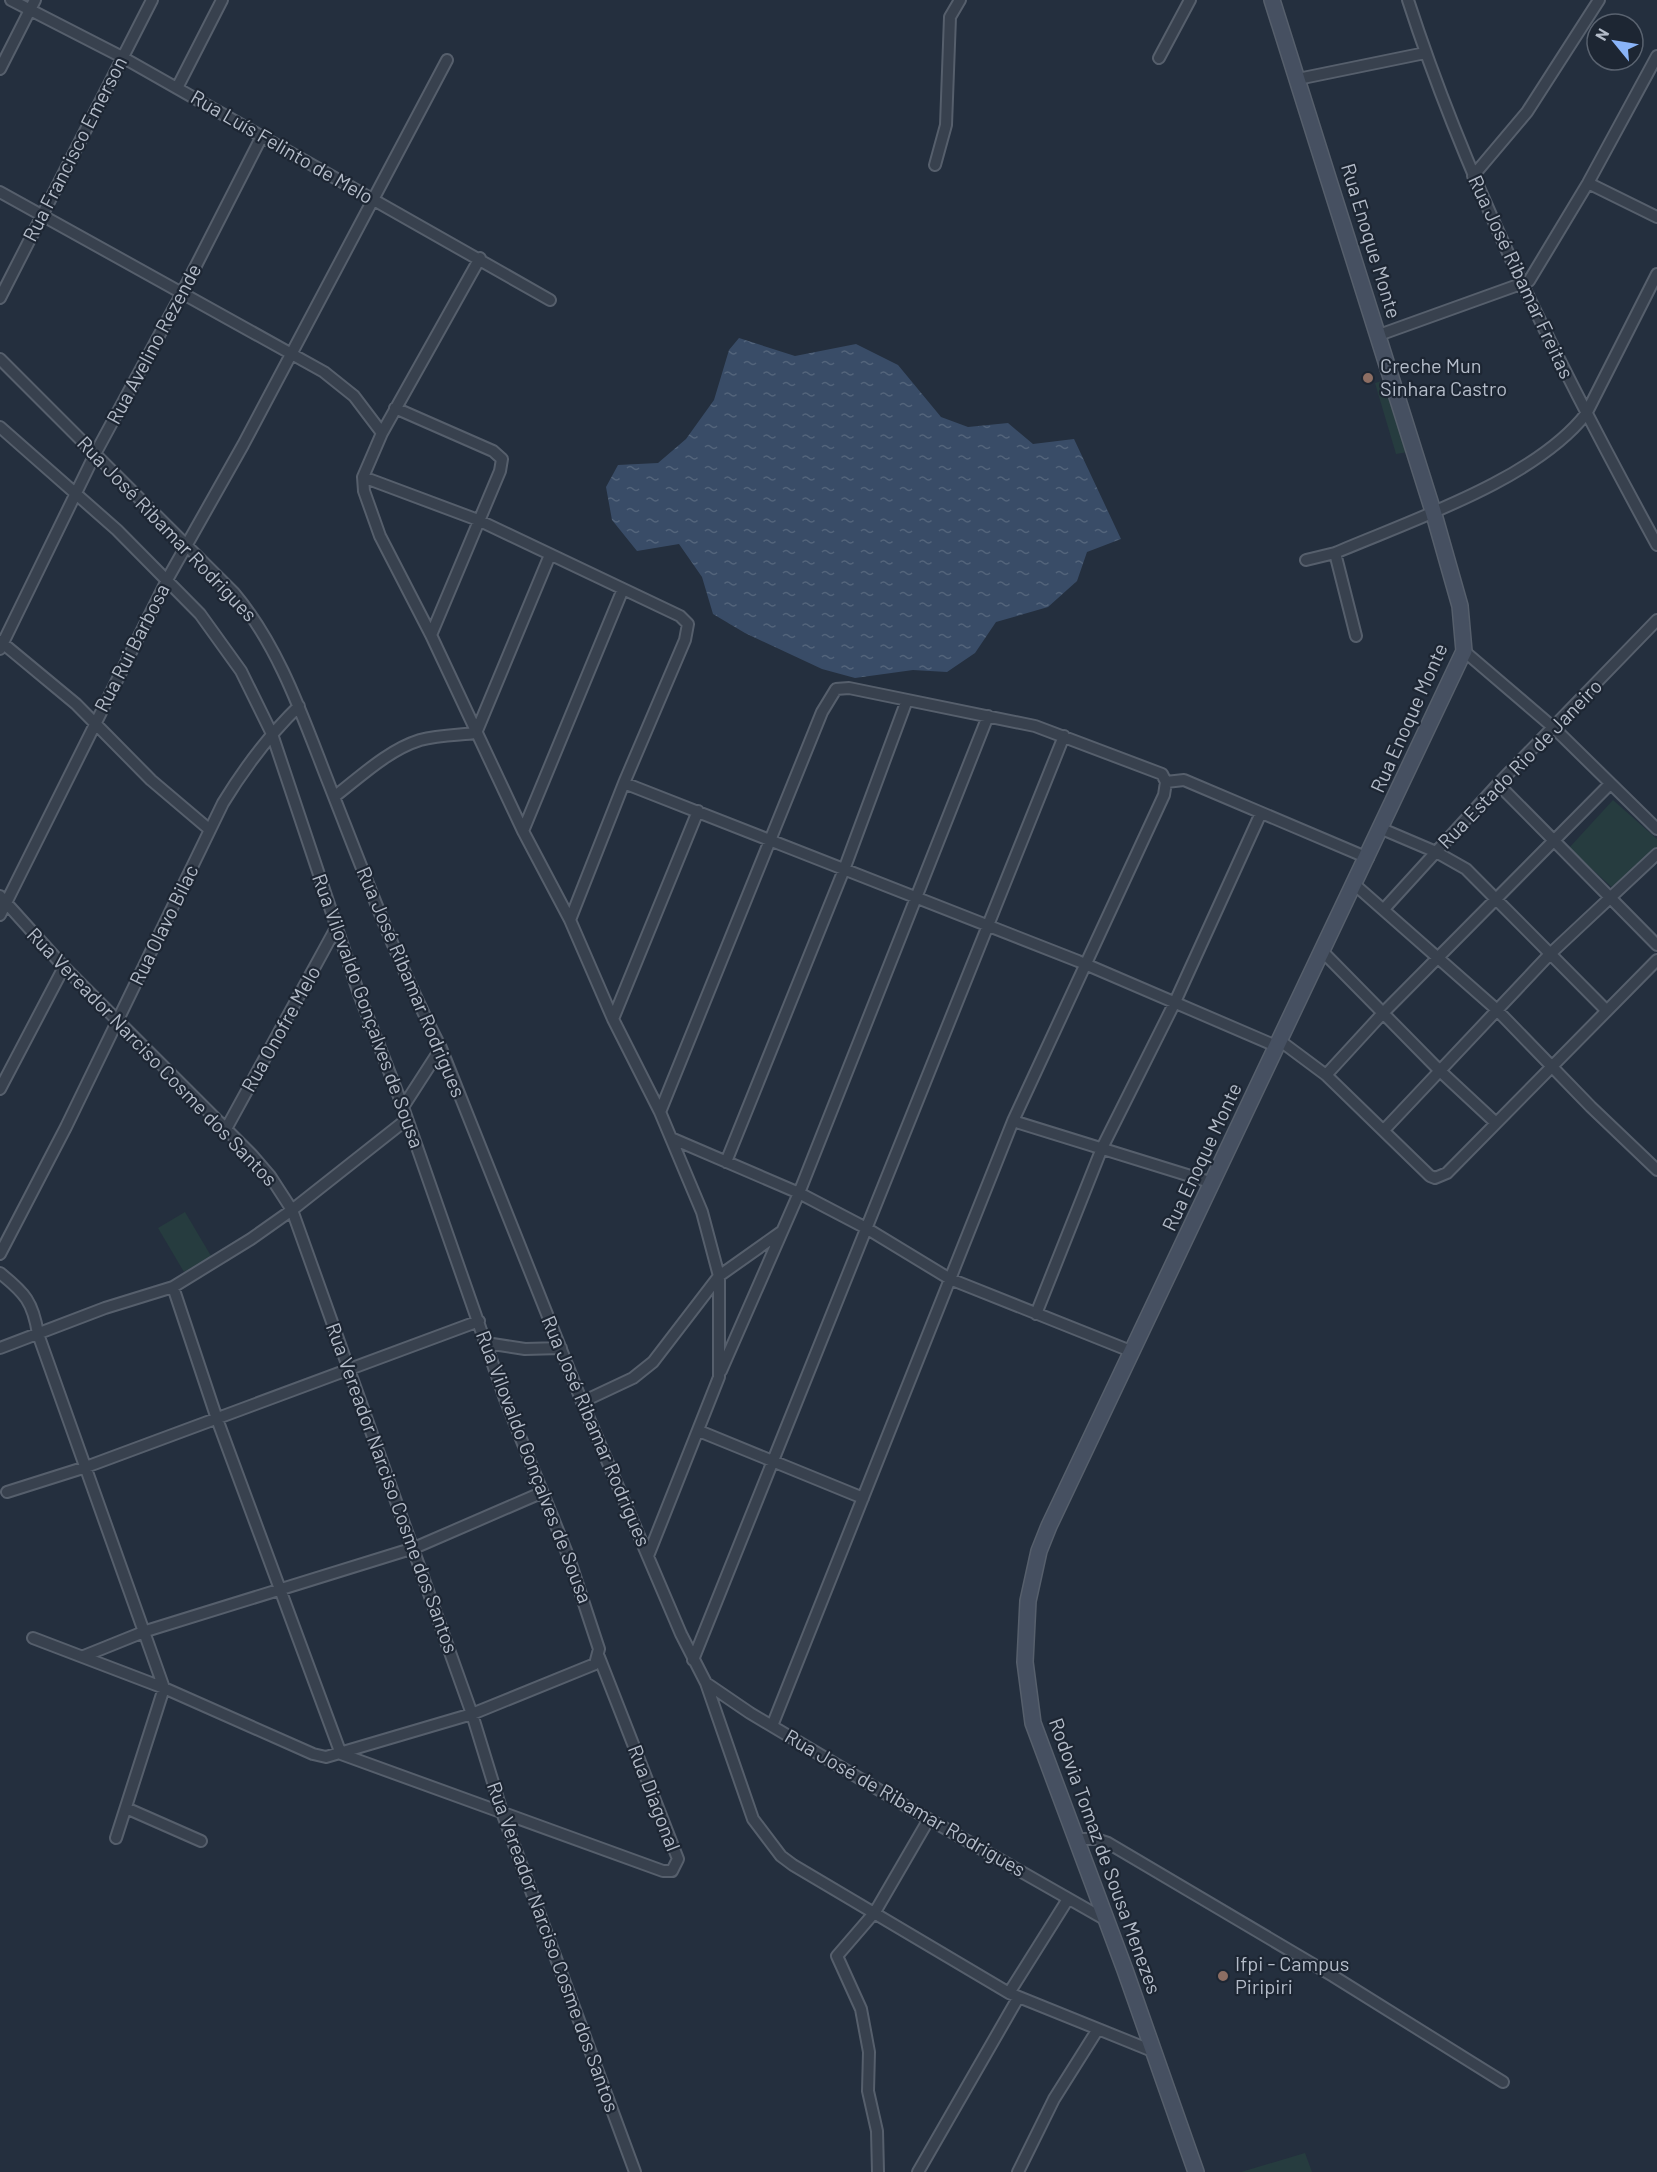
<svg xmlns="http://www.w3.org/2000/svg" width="1657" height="2172" viewBox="0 0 1657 2172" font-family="Barlow,sans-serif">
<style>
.park{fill:#263c3f}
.water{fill:url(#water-ripples)}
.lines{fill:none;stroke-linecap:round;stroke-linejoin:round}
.minor-casing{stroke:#565f6c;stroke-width:14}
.secondary-casing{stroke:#565f6c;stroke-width:18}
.minor{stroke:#38414e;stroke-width:10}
.secondary{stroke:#465061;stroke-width:15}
.education-dot{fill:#8d6e63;stroke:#1d2633;stroke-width:2}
.labels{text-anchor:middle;stroke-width:4.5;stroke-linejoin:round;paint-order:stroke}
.street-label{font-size:20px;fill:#b4bcc9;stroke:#1d2633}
.poi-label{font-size:20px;fill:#b4bcc9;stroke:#1d2633;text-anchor:start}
</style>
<defs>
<pattern id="water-ripples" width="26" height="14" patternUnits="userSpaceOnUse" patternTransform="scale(1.5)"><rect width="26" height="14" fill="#394c67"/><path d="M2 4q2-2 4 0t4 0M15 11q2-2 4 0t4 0" fill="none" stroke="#53647b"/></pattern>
</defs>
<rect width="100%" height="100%" fill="#242f3e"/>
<!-- park -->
<path class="park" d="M1385,380L1408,452L1396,454L1375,383Z
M1613,800L1657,839V848L1616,891L1569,848Z
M185,1212L211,1256L184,1272L158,1228Z
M1305,2153L1312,2172H1241Z"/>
<!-- water -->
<path class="water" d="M739,338L795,356L856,344L898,365L941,417L968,427L1008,423L1033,444L1074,439L1121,539L1087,552L1077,581L1048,607L996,622L975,653L947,672L913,670L855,678L822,669L745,633L713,614L702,577L679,544L637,551L612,520L606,487L618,465L658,463L686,439L714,400L729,350Z"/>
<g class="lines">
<!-- minor casing -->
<g class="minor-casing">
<path id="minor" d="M11,0L122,57L550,300
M1408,0C1470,191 1561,369 1657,545
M1159,58L1190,0
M0,69L35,0
M1298,79L1425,53
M177,88L222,0
M935,165L946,125L950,17L960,0
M1473,176L1527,112L1599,0
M1588,183L1657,217
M0,192L324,372L354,396L382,433
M480,258L382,433L363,477L364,491L380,536L431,635L523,831L570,920L613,1019L660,1112L702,1212L719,1276V1377L648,1556
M0,298L152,0
M1379,335L1529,281L1588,183L1657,56
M0,359L234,593C280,648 303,718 329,784C364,873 397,963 441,1048L582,1402L681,1634L706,1683L753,1819L781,1856L793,1865L1009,1993L1155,2052
M395,408L493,451L502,459L500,471L431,635
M0,427L117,530L200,614L241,671L272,734L359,994L403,1107L505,1399L569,1558L599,1649L595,1664L472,1714L326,1757L313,1754L164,1688L33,1638
M363,477L478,520L680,616L688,624L685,640L624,783L570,920
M1335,553L1356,636
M1306,560L1335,553C1412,520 1534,480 1586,414L1657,274
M0,641L76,704L151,780L210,830
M0,649L95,454L182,293L262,136
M1464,651L1554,728L1657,829
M476,733L550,555
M1166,782L1184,780L1368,858
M624,783L1078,961L1276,1046
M1498,784L1657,945
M334,797C360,777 388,750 420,740C438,735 458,735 476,733
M1382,829L1436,852L1466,869L1606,1010
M523,831L623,589
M1354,884L1496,1009L1591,1107L1657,1170
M0,896L64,967L252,1155L270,1176L292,1210L472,1714L503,1815L635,2172
M1384,909L1498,784L1657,620
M0,915L168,578L243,445L447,60
M1323,952L1439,1070L1496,1123
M613,1019L698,811
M1279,1040L1326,1075L1430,1176L1435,1178L1447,1173L1657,960
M1326,1075L1383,1013L1610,784
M0,1089L64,967
M403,1107L441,1048
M660,1112L822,712L836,689L849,688L1035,726L1162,774L1166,782L1164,795L1013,1121L772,1726
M1013,1121L1213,1183
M226,1129L336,928
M1384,1130L1550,954L1657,854
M671,1138L799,1193L866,1228L950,1279L1133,1352
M726,1162L845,867L907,700
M0,1254L66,1127L223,803C245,767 269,735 299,706
M0,1273C25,1293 33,1302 38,1334L164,1688L116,1838
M173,1287L217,1419L341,1754L663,1871H672L678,1859L599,1657
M1036,1314L1102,1148L1175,1002L1261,813
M486,1343L525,1349L561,1348
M0,1348L105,1308L173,1287L251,1239L292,1210L406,1120
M721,1371L799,1193L988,716
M582,1402L633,1378L653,1362L719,1276L781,1232
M699,1431L863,1498
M7,1492L86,1467L479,1321
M84,1656L146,1631L414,1548L541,1493
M693,1660L1064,736
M706,1683L750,1713L911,1809L1106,1920
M126,1808L201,1841
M1075,1839H1096L1108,1843L1333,1976L1503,2082
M1009,1993L1068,1899
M878,2172L877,2131L868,2091L869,2052L861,2009L837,1956L875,1912L929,1819
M918,2172L1018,1998
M1018,2172L1054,2099L1098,2029"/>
</g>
<!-- secondary casing -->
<g class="secondary-casing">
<path id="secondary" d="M1196,2172L1125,1970L1033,1723L1025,1662L1028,1601L1039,1551L1049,1526L1464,651L1460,606L1433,511L1272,0"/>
</g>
<!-- minor -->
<use href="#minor" class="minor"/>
<!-- secondary -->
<use href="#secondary" class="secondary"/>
</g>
<!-- markers -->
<g class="education-dot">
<circle cx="1368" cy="378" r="6"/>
<circle cx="1223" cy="1976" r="6"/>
</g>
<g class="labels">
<!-- street labels -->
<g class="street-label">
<text transform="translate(282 147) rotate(30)" y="7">Rua Luís Felinto de Melo</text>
<text transform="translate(75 149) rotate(-63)" y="7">Rua Francisco Emerson</text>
<text transform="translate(1371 241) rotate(73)" y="7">Rua Enoque Monte</text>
<text transform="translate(1521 277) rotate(65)" y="7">Rua José Ribamar Freitas</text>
<text transform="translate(154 344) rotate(-62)" y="7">Rua Avelino Rezende</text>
<text transform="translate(167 529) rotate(46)" y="7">Rua José Ribamar Rodrigues</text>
<text transform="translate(132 648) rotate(-63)" y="7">Rua Rui Barbosa</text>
<text transform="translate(1409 718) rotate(-66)" y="7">Rua Enoque Monte</text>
<text transform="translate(1520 764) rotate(-46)" y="7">Rua Estado Rio de Janeiro</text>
<text transform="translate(164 925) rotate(-64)" y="7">Rua Olavo Bilac</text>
<text transform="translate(411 982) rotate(67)" y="7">Rua José Ribamar Rodrigues</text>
<text transform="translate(368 1011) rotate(70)" y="7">Rua Vilovaldo Gonçalves de Sousa</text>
<text transform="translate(281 1029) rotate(-61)" y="7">Rua Onofre Melo</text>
<text transform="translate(152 1057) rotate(46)" y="7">Rua Vereador Narciso Cosme dos Santos</text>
<text transform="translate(1202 1157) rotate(-65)" y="7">Rua Enoque Monte</text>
<text transform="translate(596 1431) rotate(67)" y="7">Rua José Ribamar Rodrigues</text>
<text transform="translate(534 1467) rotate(69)" y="7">Rua Vilovaldo Gonçalves de Sousa</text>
<text transform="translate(392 1488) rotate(70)" y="7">Rua Vereador Narciso Cosme dos Santos</text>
<text transform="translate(654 1798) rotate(69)" y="7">Rua Diagonal</text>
<text transform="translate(905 1803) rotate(30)" y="7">Rua José de Ribamar Rodrigues</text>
<text transform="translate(1105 1856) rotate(70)" y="7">Rodovia Tomaz de Sousa Menezes</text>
<text transform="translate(553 1947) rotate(70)" y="7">Rua Vereador Narciso Cosme dos Santos</text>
</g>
<!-- poi labels -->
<g class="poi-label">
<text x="1380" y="373">Creche Mun<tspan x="1380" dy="23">Sinhara Castro</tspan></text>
<text x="1235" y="1971">Ifpi - Campus<tspan x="1235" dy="23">Piripiri</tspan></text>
</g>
</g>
<!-- north arrow -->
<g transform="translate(1615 42) rotate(300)"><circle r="28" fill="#1d2633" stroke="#59626f" stroke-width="1.5"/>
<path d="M0-4.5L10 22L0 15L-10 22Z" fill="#8ab4f8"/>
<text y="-9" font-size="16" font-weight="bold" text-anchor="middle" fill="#b4bcc9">N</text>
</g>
</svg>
